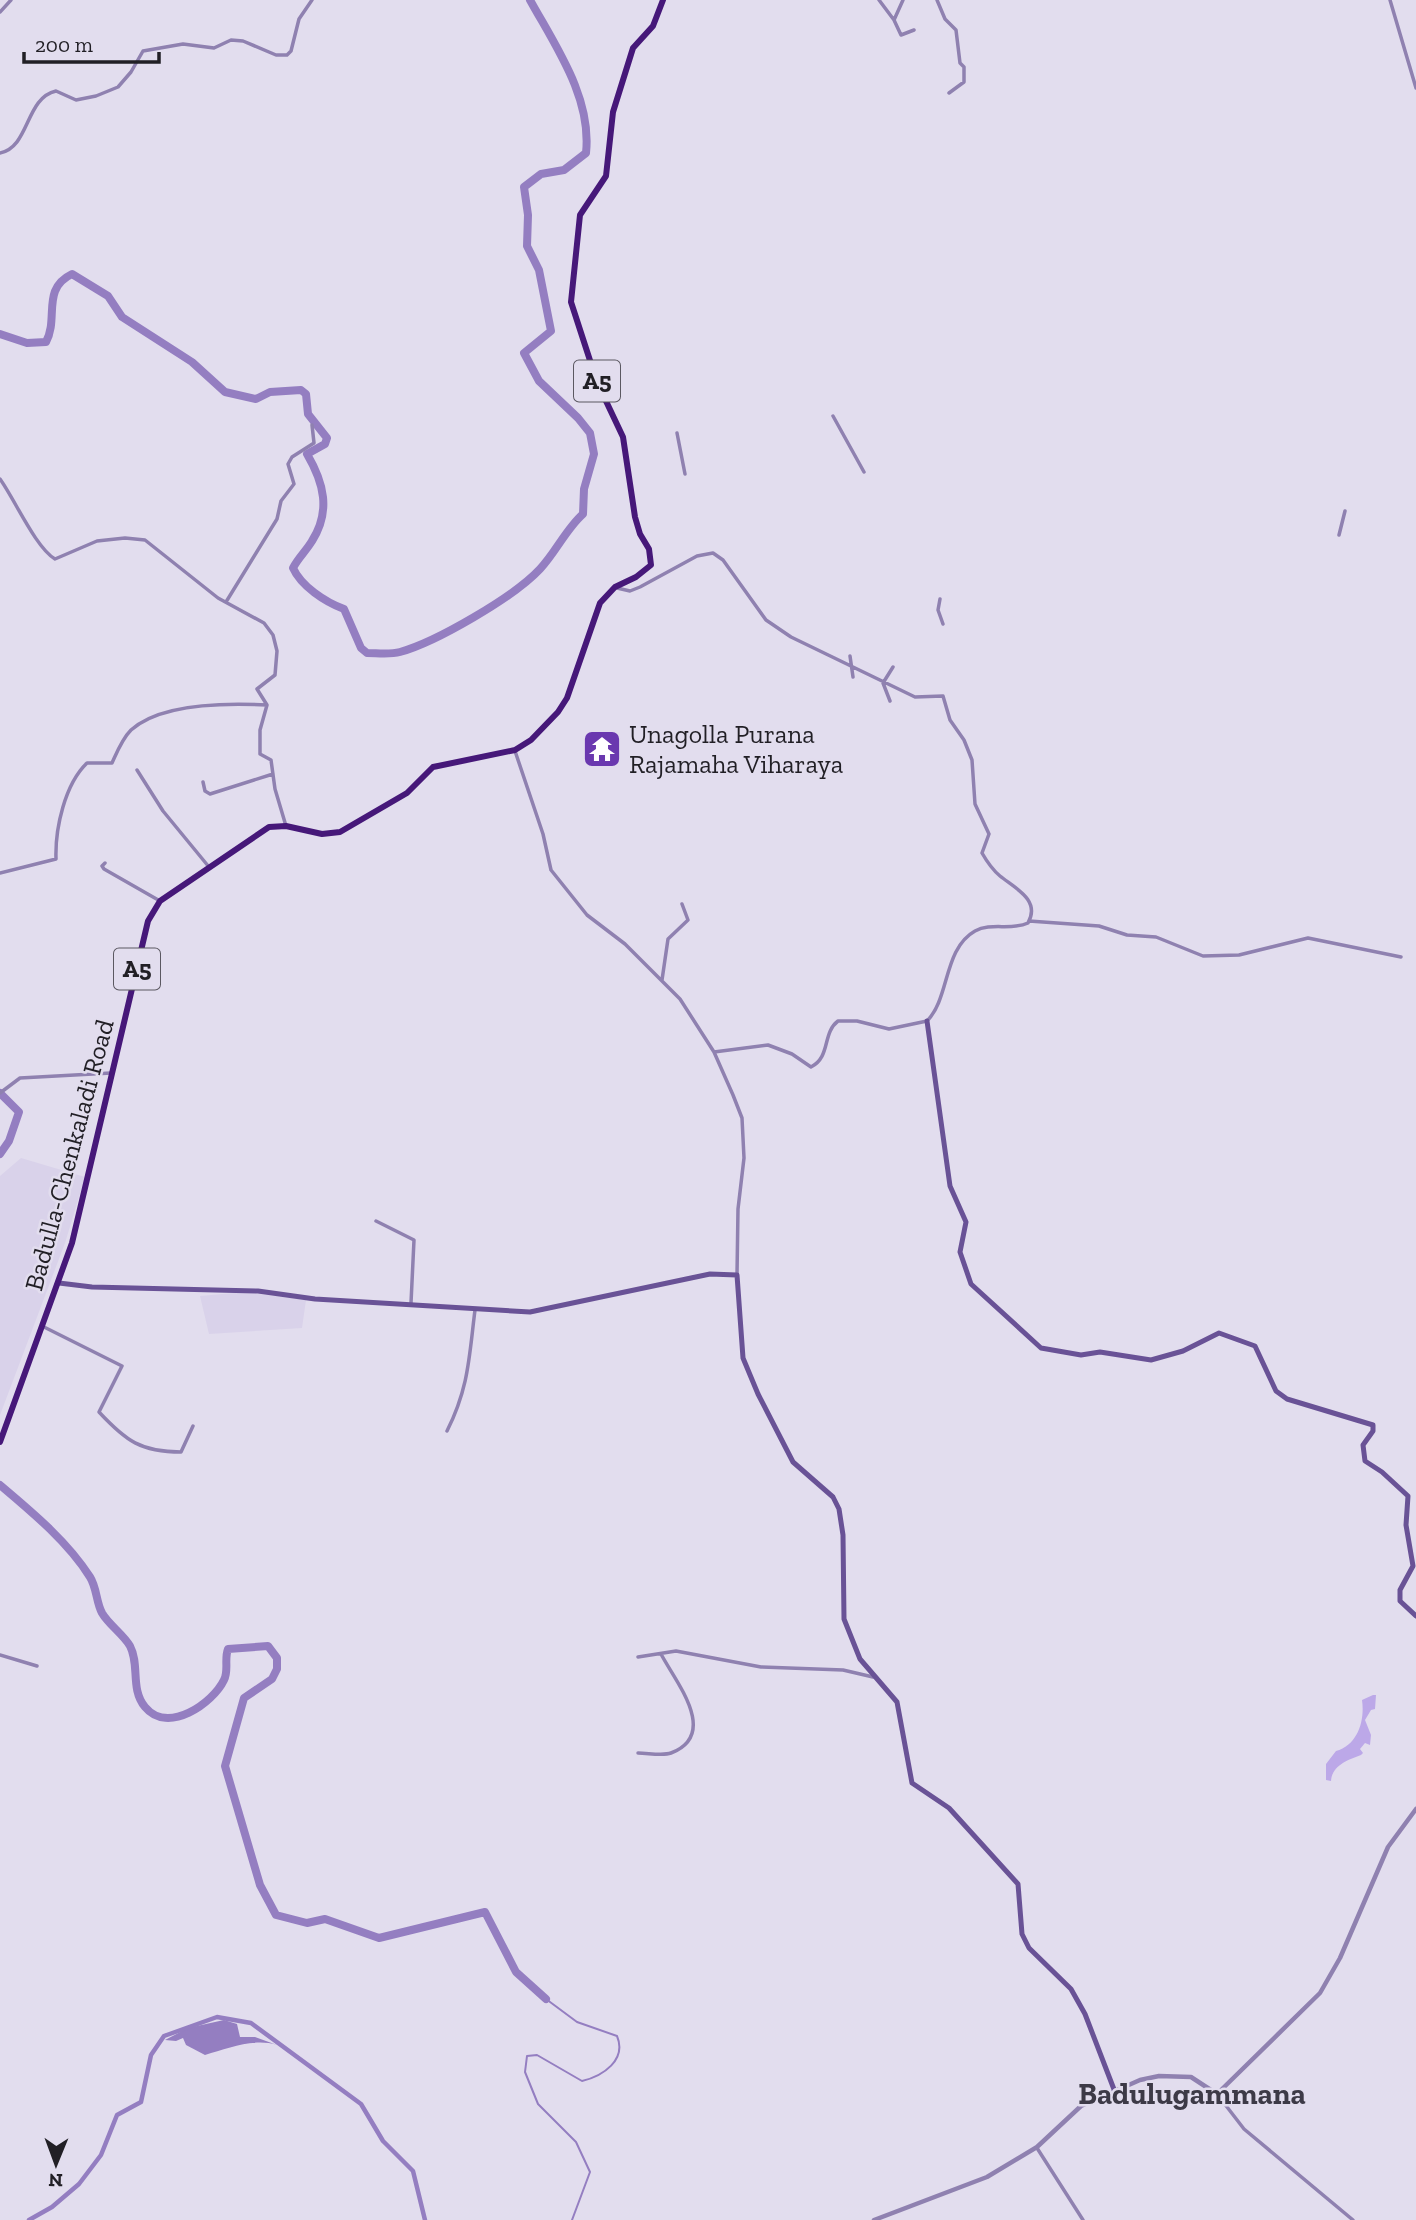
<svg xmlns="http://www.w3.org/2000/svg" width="1416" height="2220" viewBox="0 0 1416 2220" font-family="'Zilla Slab',serif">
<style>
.built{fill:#d9d2ea}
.green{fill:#bca8e8}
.water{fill:#947ec1}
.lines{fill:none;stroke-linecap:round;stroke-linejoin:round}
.stream{stroke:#947ec1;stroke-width:2}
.canal{stroke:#947ec1;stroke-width:4.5}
.river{stroke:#947ec1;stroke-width:8}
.minor{stroke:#8f81b0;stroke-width:3.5}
.tertiary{stroke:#8f81b0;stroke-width:4.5}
.secondary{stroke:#695296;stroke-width:5}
.trunk{stroke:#461879;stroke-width:6}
.labels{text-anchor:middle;stroke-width:5;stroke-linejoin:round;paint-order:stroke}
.shield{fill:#e2ddee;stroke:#5b5861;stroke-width:2}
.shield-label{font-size:24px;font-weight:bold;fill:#211f25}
.poi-label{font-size:26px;fill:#211f25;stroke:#e2ddee;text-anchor:start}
.street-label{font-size:26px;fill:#211f25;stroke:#e2ddee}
.quarter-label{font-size:30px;font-weight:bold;fill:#3d3a47;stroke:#e2ddee}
</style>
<rect width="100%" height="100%" fill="#e2ddee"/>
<!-- built -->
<path class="built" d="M21,1158L85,1177L65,1243L0,1415V1176Z
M245,1292L306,1300L302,1328L209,1334L200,1296Z"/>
<!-- green -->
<path class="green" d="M1373,1695H1376L1375,1709L1371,1710L1365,1720L1371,1735L1370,1745L1365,1743L1360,1749L1363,1753L1361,1755C1347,1760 1332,1766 1331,1781L1326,1780V1764L1336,1751C1358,1745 1365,1720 1362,1700Z"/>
<!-- water -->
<path class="water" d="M224,2020L237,2024L240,2037H255L277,2045C254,2038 228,2048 205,2055L186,2045L183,2038L176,2041L165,2040L188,2028Z"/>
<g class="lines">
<!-- stream -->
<path class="stream" d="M546,1999L577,2022L617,2036C627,2060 603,2076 582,2081L537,2055L527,2056L525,2072L538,2104L576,2142L590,2172L572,2220"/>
<!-- canal -->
<path class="canal" d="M29,2220L52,2207L79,2184L101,2155L117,2115L141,2102L151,2055L164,2036L217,2017L251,2023L361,2104L383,2141L413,2171L425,2220"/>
<!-- river -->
<path class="river" d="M0,334L27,343L46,342C59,318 41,289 72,274L108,296L122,317L192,362L225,392L256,399L270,392L301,390L306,394L308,414L327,438L325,444L307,454C324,483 331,511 312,541C306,551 298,558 293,568C301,586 325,602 344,609L361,648L367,653C377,653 389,655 400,652C436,642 514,597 540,569C556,552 566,529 583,514L584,489L594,454L590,433L578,418L539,381L524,353L551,331L539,270L527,246L528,215L524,187L541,174L564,170L586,153C592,98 556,47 530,0
M0,1093L19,1112L9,1141L0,1154
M0,1485C32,1512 68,1542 90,1577C97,1588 96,1602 102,1613C109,1625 123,1634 130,1646C140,1665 130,1689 145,1707C168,1735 213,1703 224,1680C229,1671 224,1659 228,1649L268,1646L277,1658V1669L272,1679L244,1698L225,1766L260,1885L276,1915L307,1923L325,1919L379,1938L485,1912L516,1972L546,1999"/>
<!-- minor -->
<path class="minor" d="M879,0L894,20
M903,0L894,20L901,35L914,30
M937,0L945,19L956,30L960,63L964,67V82L949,93
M1390,0L1416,88
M0,12L11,0
M0,153C30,147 25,98 56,91L76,100L96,96L118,87L131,72L143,51L183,44L214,48L231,40L243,41L276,55H287L291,51L299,19L312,0
M833,416L864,472
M677,433L685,474
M0,479C15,500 36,548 55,559L97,541L125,538L145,540L218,598L264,623L273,635L277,651L275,675L257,689L267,705L260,730V754L271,760L275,789L286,826
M1339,535L1345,511
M617,588L630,591L640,587L697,556L713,553L723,560L766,620L791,637L915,697L943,696L950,720L964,740L972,760L975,804L989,834L982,853C986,860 994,871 1000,876C1015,888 1041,900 1028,923C1011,931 991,922 975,931C943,949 950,998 927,1021L889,1029L857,1021H838C822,1033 831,1057 811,1067L792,1054L768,1045L714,1052
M940,599L938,610L943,624
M226,602L277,519L281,501L294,484L288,464L292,457L314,443L312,425
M850,656L853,677
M890,701L883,683L893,667
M515,751L543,834L551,870L587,915L625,944L680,999L714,1052L733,1095L742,1118L744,1158L738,1209L737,1275
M137,770L163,811L209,867
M203,782L205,791L210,794L273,774
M105,863L102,866L104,869L160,901
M0,873L56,859C55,828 65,784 87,763H112C117,752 122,739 131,730C161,703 228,703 267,705
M1029,921L1099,926L1127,935L1156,937L1203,956L1239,955L1308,938L1401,957
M662,980L668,939L688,920L682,904
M0,1093L20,1078L111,1073
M376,1221L414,1240L411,1303
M42,1326L122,1366L99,1412C126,1441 141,1452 181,1452L193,1426
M447,1431C469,1387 469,1357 475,1310
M0,1655L37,1666
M638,1657L676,1651L761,1667L843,1670L873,1677
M638,1753C648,1753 663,1756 671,1753C720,1734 675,1681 661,1654
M1217,2094L1244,2129L1353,2220
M1037,2148L1083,2220"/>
<!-- tertiary -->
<path class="tertiary" d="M874,2220L987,2177L1037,2147L1081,2106L1140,2080L1159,2076L1191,2077L1217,2094L1320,1993L1340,1958L1388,1847L1416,1809"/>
<!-- secondary -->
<path class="secondary" d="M927,1021L950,1186L966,1222L960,1252L971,1284L1041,1348L1081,1355L1100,1352L1151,1360L1183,1351L1219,1333L1255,1346L1276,1391L1287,1399L1373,1425V1431L1363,1445L1365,1461L1382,1472L1408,1496L1406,1525L1413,1566L1400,1590V1601L1416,1616
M59,1283L92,1287L258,1291L315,1299L530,1312L710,1274L737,1275L743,1358L758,1394L793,1462L833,1497L839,1509L843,1535L844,1619L860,1659L897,1702L912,1783L949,1808L1018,1884L1022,1934L1029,1948L1071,1989L1085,2014L1115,2092"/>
<!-- trunk -->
<path class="trunk" d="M0,1442L72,1243L148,921L160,901L269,827L286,826L322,834L340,832L407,793L433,767L515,750L531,740L558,712L567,698L600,603L615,587L636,577L651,565L649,549L640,534L635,517L623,437L597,382L571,302L580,215L606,176L613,112L633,48L653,26L663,0"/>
</g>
<!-- icons -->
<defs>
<g id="temple-square" transform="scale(2.0125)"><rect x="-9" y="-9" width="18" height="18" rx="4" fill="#6a38af" stroke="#e2ddee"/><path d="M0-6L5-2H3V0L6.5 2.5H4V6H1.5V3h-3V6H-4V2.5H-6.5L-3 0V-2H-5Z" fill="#fff"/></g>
</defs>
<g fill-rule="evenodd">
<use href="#temple-square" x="602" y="749"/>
</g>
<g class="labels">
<!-- shield labels -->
<g class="shield">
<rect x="574" y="360.5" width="46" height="41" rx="5"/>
<rect x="114" y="948.5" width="46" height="41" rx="5"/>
</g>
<g class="shield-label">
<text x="597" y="389">A5</text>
<text x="137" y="977">A5</text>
</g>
<!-- poi labels -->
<g class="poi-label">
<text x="629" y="743">Unagolla Purana<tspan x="629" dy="30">Rajamaha Viharaya</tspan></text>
</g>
<!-- street labels -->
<g class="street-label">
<text transform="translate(69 1155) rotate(-75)" y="9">Badulla-Chenkaladi Road</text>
</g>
<!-- quarter labels -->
<g class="quarter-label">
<text x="1192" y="2104">Badulugammana</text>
</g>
</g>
<!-- north arrow -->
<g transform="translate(56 2164) rotate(181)" stroke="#e2ddee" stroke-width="5" paint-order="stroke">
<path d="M0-5L12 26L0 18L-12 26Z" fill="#211f25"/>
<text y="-10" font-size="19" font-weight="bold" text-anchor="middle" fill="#211f25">N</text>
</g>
<!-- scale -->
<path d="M24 52v10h135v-10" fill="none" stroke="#211f25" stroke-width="3.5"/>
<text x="35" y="52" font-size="21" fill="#211f25" stroke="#e2ddee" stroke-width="5" paint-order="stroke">200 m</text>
</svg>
